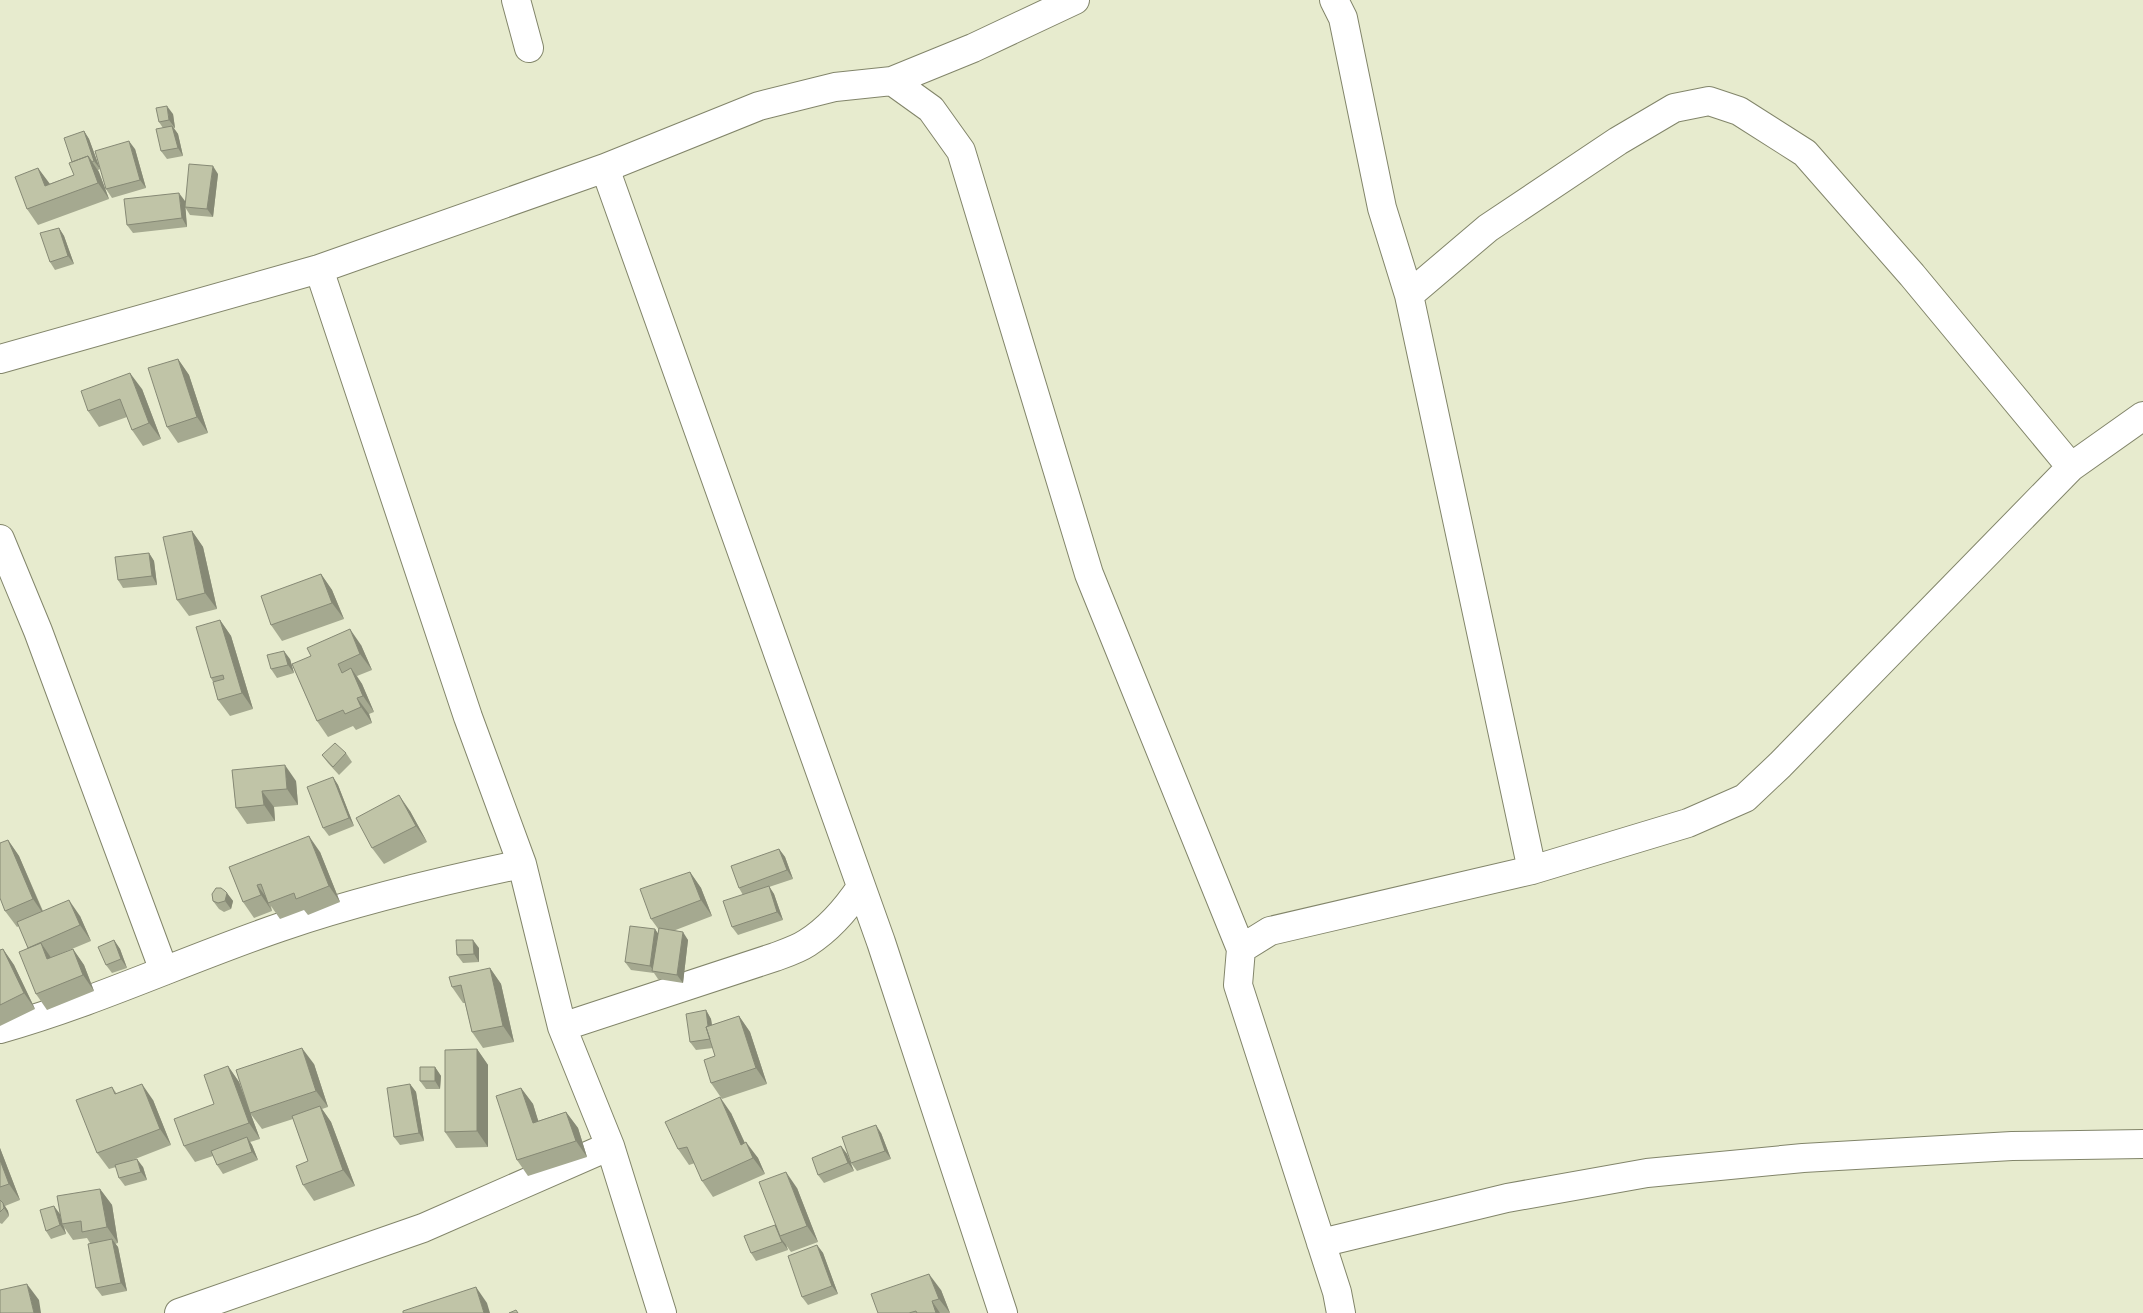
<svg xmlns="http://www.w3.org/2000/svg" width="2143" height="1313" viewBox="0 0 2143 1313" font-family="'Alegreya Sans',sans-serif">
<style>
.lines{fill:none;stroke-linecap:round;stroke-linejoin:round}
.minor-casing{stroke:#82856a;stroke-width:30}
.minor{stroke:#fff;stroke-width:28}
.wall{fill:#a5a990}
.shaded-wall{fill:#868975}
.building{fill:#c0c4a7;stroke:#868975}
</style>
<rect width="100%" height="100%" fill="#e7ebce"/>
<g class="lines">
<!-- minor casing -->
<g class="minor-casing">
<path id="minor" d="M516,0L529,48
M1334,0L1343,18L1382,208L1409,295L1532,870
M892,81L931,109L961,151L1089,574L1241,949
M605,168L881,942L1003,1313
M319,269L468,717L522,864L562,1027L610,1146L662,1313
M1409,295L1488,228L1618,141L1674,108L1709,101L1739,111L1805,153L1912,275L2071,467
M0,359L319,269L605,168L759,106L835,87L892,81L973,48L1075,0
M0,539L38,631L164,971
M562,1027L775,957C786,953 798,949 807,943C829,929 847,908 861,887
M0,1029C96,1002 187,959 281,927C360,900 440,881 522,864
M1321,1243L1507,1198L1647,1173L1803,1158L2012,1146L2143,1144
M179,1313L423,1228L610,1146
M1341,1313L1337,1292L1238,985L1241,949L1270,931L1532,870L1688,823L1745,798L1780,765L2071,467L2143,416"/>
</g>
<!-- minor -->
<use href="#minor" class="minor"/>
</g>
<!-- wall -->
<path class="wall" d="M173,114L175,128H174L178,134L183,156L167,159L161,151L163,128L159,122Z
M84,131L89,139L100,169L98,170L109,199L38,225L27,209L38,168L49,184L74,175L72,162Z
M135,149L146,188L112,198L106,189Z
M218,174L213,217L190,215L185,207L187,227L133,233L127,225L185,201V205Z
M59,228L64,236L74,264L55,270L50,262Z
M178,359L189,375L208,433L178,443L167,427Z
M142,389L161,439L143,446L132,430L127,417L99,427L88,411Z
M192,531L203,547L217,609L189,616L177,600Z
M149,553L154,561L157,585L123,588L118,580Z
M321,574L332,590L344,619L282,641L271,625Z
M220,620L231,636L253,709L230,716L218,700L213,682L211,678Z
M361,645L372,670L357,676L362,684L374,712L369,714L372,723L356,730L353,726L328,737L317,721L292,664Z
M290,659L294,673L277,678L271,669Z
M346,753L352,762L339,775L328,763L322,755Z
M232,770L296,781L298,805L274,807L275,821L247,824L236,808Z
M333,777L338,785L354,826L329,836L323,828Z
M410,811L427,842L384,864L372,848Z
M8,840L19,856L43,911L80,916L91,941L55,956L73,949L84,965L94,991L47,1010L36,994L28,948L19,926L17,927L5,911Z
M779,849L785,857L793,879L769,887L774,894L783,920L738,935L732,927L743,895L739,888Z
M320,852L340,902L308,915L304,910L280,919L271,906L272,911L254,918L243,902L229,867Z
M690,872L701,888L712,916L673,931L688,940L683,983L658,979L654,973L631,970L625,962L655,929L658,934L659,930L651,919Z
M225,891L233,901L231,909L224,912L219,909L213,901Z
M114,940L120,949L127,968L112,973L106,965Z
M479,948V962L463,963L457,955Z
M3,949L14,965L35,1009L0,1026V950Z
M490,968L501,984L514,1042L483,1048L472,1032L465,1003H463L452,987Z
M706,1010L711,1019L712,1025L739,1016L750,1032L767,1084L722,1099L711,1083L715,1056L713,1048L696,1050L690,1042Z
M477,1049L488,1065V1147L456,1148L445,1132Z
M314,1064L328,1107L322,1109L331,1122L355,1186L314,1201L303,1185L308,1161L293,1119L262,1129L250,1113Z
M228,1066L239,1082L260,1139L250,1142L252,1145L258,1160L223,1174L217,1165L213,1156L195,1162L184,1146L214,1104Z
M435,1067L441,1076L440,1089H426L420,1081Z
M410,1084L416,1092L424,1141L400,1145L394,1137Z
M112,1087L117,1094L153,1100L171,1145L130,1161L143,1167L147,1180L125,1186L119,1178L116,1167L109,1169L97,1153Z
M521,1088L533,1104L538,1121L566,1112L578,1128L587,1157L528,1176L517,1160Z
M731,1113L745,1143L758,1158L765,1174L713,1197L702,1181L695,1163L689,1165L678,1149Z
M881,1133L891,1159L857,1171L851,1163Z
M841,1146L847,1154L854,1171L824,1183L818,1175Z
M0,1148L20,1200L5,1206L8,1211L9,1216L2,1224L0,1223Z
M797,1188L818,1242L791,1252L786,1245L788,1250L756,1261L751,1253L775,1225Z
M100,1189L112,1205L118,1243L115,1244L118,1247L127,1291L102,1296L96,1288L90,1243L87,1238L73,1240L64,1227L66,1234L51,1239L46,1231Z
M817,1245L823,1253L838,1294L808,1305L802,1297Z
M941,1290L950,1313H878Z"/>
<!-- shaded-wall -->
<path class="shaded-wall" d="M167,106L173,114L175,128L169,120Z
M172,126L178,134L183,156L178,148Z
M84,131L89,139L100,169L94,161Z
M129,141L135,149L146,188L140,180Z
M88,156L99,172L109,199L98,183Z
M213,166L218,174L213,217L207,209Z
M38,168L50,184L45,186Z
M179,193L185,201L187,227L182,218Z
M59,228L64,236L74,264L68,256Z
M178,359L189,375L208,433L197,417Z
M130,373L142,389L161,439L149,423Z
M192,531L203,547L217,609L205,593Z
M149,553L154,561L157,585L152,576Z
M321,574L332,590L344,619L332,603Z
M220,620L231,636L253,709L242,693Z
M350,629L361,645L372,670L360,654Z
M284,651L290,659L294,673L288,665Z
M351,668L362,684L374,712L363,696Z
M357,698L369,714L372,723L361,707Z
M285,765L296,781L298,805L287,789Z
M333,777L338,785L354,826L349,818Z
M262,791L274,807L275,821L264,805Z
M399,795L410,811L427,842L416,826Z
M309,836L320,852L340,902L329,886Z
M8,840L19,856L44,915L33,899Z
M779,849L785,857L793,879L787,870Z
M690,872L701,888L712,916L701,900Z
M257,885L269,901L268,903L272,911L261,895Z
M769,886L774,894L783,920L777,912Z
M227,893L233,901L231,909L225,901Z
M69,900L80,916L91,941L80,925Z
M655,929L661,938L654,971L650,966Z
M683,932L688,940L683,983L677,975Z
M114,940L120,949L127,968L121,959Z
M473,940L479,948V962L474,954Z
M41,943L52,959H47Z
M3,949L14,965L35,1009L24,993Z
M73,949L84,965L94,991L83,975Z
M490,968L501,984L514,1042L503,1026Z
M706,1010L711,1019L715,1047L710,1039Z
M739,1016L750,1032L767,1084L756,1068Z
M302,1048L314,1064L328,1107L316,1091Z
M477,1049L488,1065V1147L477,1131Z
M228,1066L239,1082L260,1139L249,1123Z
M435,1067L441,1076L440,1089L435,1081Z
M142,1084L153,1100L171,1145L160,1129Z
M410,1084L416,1092L424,1141L419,1133Z
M521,1088L533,1104L544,1139L533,1123Z
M720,1097L731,1113L752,1159L741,1145Z
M320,1106L331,1122L355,1186L343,1170Z
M566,1112L578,1128L587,1157L576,1141Z
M876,1125L881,1133L891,1159L885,1151Z
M247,1137L252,1145L258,1160L252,1152Z
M746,1142L758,1158L765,1174L753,1158Z
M841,1146L847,1154L854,1171L848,1163Z
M0,1148L20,1200L9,1184L0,1160Z
M137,1159L143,1167L147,1180L141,1172Z
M786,1172L797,1188L818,1242L807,1226Z
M100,1189L112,1205L118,1243L107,1227Z
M3,1203L8,1211L9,1216L4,1208Z
M54,1206L60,1214L62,1224L64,1227L66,1234L60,1225Z
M780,1237L786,1245L788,1250L782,1242Z
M112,1239L118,1247L127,1291L121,1283Z
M817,1245L823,1253L838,1294L832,1286Z
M929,1274L941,1290L950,1313L939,1299Z
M27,1284L39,1300L41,1313H34Z
M476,1287L487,1303L490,1313H484Z
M932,1301L940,1313H936Z"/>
<!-- building -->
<path class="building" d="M167,106L169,120L159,122L156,108Z
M172,126L178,148L161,151L156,129Z
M84,131L94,161L92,162L88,156L72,162L64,138Z
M129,141L140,180L106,189L95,151Z
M88,156L98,183L27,209L15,177L38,168L45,186L74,175L69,163Z
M189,164L213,166L207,209L185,207Z
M179,193L182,218L127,225L124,199Z
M59,228L68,256L50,262L40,233Z
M178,359L197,417L167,427L148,368Z
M130,373L149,423L132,430L120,399L88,411L81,391Z
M192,531L205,593L177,600L163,537Z
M149,553L152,576L118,580L115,557Z
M321,574L332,603L271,625L261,596Z
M220,620L242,693L218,700L213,682L224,679L223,675L211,678L196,627Z
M350,629L360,654L338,664L342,673L351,668L363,696L357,698L361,707L345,714L343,710L317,721L292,664L311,656L307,648Z
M284,651L288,665L271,669L267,655Z
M335,743L346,753L333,767L322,755Z
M285,765L287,789L262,791L264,805L236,808L232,770Z
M333,777L349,818L323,828L307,787Z
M399,795L416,826L372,848L356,818Z
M309,836L329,886L296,899L294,893L268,903L261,884L257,885L261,895L243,902L229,867Z
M8,840L33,899L5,911L0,898V843Z
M779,849L787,870L739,888L731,866Z
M690,872L701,900L651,919L640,889Z
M769,886L777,912L732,927L723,901Z
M216,888H221L225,891L227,893L225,901L218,903L213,901L212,894Z
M69,900L80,925L28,948L17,922Z
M630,926L655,929L650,966L625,962Z
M659,928L683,932L677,975L652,971Z
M114,940L121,959L106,965L98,947Z
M456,940H473L474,954L457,955Z
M41,943L47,959L73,949L83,975L36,994L19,952Z
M3,949L24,993L0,1005V950Z
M490,968L503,1026L472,1032L461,985L452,987L449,977Z
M706,1010L708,1026L706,1027L710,1039L690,1042L686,1014Z
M739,1016L756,1068L711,1083L704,1060L715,1056L706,1027Z
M302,1048L316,1091L250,1113L236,1070Z
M477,1049V1131L445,1132V1050Z
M228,1066L249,1123L184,1146L174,1119L214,1104L204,1075Z
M420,1067H435V1081H420Z
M142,1084L160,1129L97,1153L76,1100L112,1087L115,1094Z
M410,1084L419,1133L394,1137L387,1088Z
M521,1088L533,1123L566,1112L576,1141L517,1160L496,1096Z
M720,1097L741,1145L746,1142L753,1158L702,1181L687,1147L678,1149L665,1122Z
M320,1106L343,1170L303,1185L296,1166L308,1161L292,1116Z
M876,1125L885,1151L851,1163L842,1137Z
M247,1137L252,1152L217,1165L211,1151Z
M841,1146L848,1163L818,1175L812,1158Z
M137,1159L141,1172L119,1178L115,1165Z
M0,1160L9,1184L0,1187Z
M786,1172L807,1226L780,1236L759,1182Z
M100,1189L107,1227L82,1232L81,1221L62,1224L57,1196Z
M0,1200L3,1203L4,1208L0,1212Z
M54,1206L60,1225L46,1231L40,1210Z
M775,1225L782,1242L751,1253L744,1236Z
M112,1239L121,1283L96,1288L88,1244Z
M817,1245L832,1286L802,1297L788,1256Z
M929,1274L939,1299L932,1301L936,1313H917L916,1311L909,1313H878L871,1294Z
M27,1284L34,1313H0V1290Z
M476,1287L484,1313H403V1311Z
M516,1310L518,1313H509Z"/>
</svg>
